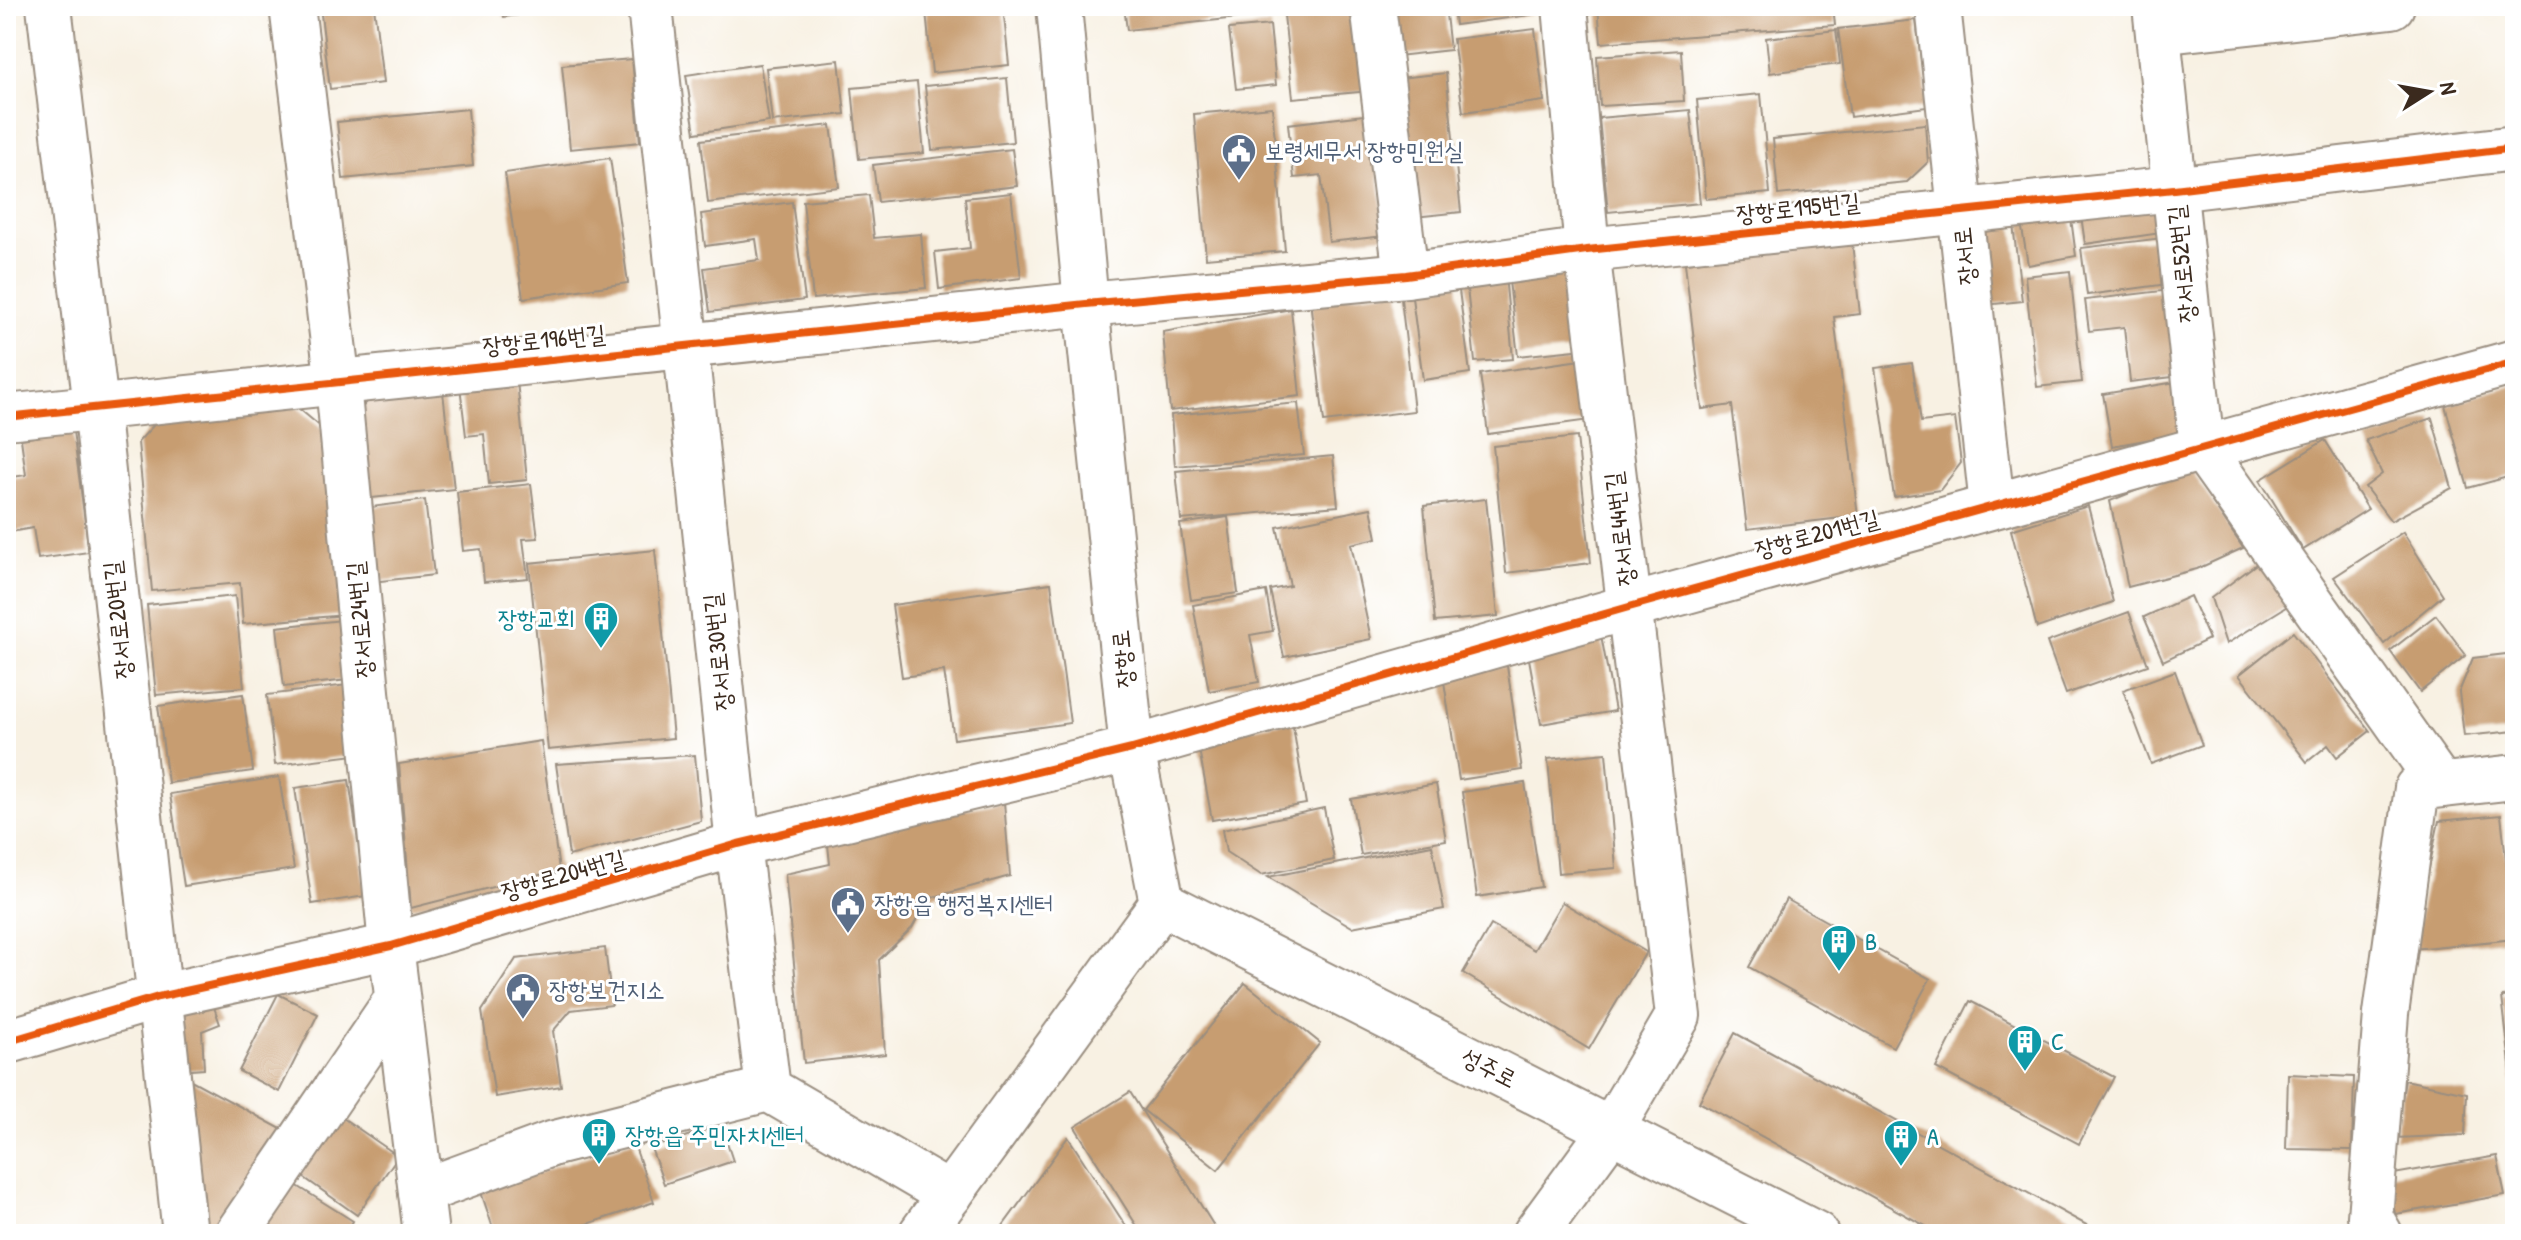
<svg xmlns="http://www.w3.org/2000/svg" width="2521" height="1240" viewBox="0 0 2521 1240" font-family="'Patrick Hand','Poor Story',sans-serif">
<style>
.building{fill:#c79d71}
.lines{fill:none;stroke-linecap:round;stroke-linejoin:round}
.minor-casing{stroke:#9a8e80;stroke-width:48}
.minor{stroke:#fff;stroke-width:44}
.cycleway-casing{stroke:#fff;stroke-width:13}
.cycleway{stroke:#e8590c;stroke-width:8}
.labels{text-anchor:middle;stroke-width:6;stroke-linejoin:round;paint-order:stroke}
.service-label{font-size:24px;fill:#4e5e75;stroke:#fff;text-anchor:start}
.street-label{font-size:24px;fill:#3b2a1e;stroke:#fff}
.culture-label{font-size:24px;fill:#0d838f;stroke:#fff;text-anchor:start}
</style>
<rect width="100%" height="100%" fill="#fff"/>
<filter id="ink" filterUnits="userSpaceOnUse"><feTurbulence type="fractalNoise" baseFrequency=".0125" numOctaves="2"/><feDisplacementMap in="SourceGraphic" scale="16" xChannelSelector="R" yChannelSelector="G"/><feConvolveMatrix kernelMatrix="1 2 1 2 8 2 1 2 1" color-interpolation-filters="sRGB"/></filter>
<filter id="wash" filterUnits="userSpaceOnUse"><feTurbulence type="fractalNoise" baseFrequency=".006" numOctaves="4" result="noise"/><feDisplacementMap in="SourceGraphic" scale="32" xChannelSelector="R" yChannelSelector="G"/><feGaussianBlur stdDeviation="1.8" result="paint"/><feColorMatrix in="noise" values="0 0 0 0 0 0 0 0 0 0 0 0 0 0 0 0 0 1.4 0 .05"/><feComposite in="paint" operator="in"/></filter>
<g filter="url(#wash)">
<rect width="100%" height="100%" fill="#f8f1e3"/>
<g id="blocks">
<g class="building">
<polygon points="320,6 374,6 383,83 330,89"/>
<polygon points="502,6 574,6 574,8 504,17"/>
<polygon points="977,6 1003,6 1009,65 932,73 926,11"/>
<polygon points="1124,6 1272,6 1273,14 1127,30"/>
<polygon points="1283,6 1361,6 1370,91 1293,98"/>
<polygon points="1382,6 1445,6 1450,50 1388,57"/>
<polygon points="1453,6 1530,6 1531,15 1455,25"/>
<polygon points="1598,6 1833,6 1835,25 1601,43"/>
<polygon points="1916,20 1927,107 1850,117 1838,29"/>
<polygon points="1270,25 1276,85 1236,89 1229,29"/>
<polygon points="1535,29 1544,101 1463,112 1453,39"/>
<polygon points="1836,30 1840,64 1770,73 1766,38"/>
<polygon points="1681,50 1684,101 1600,106 1597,56"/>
<polygon points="632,59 640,142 570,149 562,65"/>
<polygon points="839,60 845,114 772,122 766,68"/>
<polygon points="760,64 769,122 695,133 686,75"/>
<polygon points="1446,73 1461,212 1405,218 1390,79"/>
<polygon points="1007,78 1013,142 932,150 925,86"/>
<polygon points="917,82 924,153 859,159 852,88"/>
<polygon points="1761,94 1770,193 1706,199 1697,100"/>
<polygon points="1272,107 1285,251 1206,258 1194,114"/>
<polygon points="468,109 473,166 343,179 337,122"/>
<polygon points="1690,110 1700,203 1608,212 1599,118"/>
<polygon points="1372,114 1385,236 1329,242 1321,175 1294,178 1288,124"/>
<polygon points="1925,124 1928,162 1907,182 1778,195 1773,139"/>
<polygon points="831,125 839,187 708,203 701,140"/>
<polygon points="1012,149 1017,186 878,202 873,165"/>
<polygon points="610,158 628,283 523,298 505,173"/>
<polygon points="1011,193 1021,278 939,289 935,252 970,248 965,198"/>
<polygon points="869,195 874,238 921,234 926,288 813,299 803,201"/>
<polygon points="2164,197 2168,232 2085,244 2080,208"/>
<polygon points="792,202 805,300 710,312 704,268 759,260 756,239 705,246 701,214"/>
<polygon points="2070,211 2076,256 2028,265 2020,216"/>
<polygon points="2012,216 2022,301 1985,305 1975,219"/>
<polygon points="2162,238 2168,284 2087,295 2081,248"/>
<polygon points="1852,243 1860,314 1834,317 1858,516 1747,529 1732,405 1702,409 1685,263"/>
<polygon points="1575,266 1585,349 1518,356 1508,273"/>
<polygon points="2070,271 2082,382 2037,387 2025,276"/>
<polygon points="1505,275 1513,359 1475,362 1466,279"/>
<polygon points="1458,283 1470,373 1423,380 1411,290"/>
<polygon points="1400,290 1414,411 1324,422 1310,300"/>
<polygon points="2170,290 2181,376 2130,382 2124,327 2089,331 2085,300"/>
<polygon points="1291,309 1300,396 1170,411 1163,332"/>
<polygon points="1588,359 1597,419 1488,434 1480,374"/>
<polygon points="1912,363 1921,422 1955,418 1961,463 1940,490 1894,497 1875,368"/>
<polygon points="517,381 527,480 489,484 484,434 466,436 460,386"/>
<polygon points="2176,382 2184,433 2112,446 2103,394"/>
<polygon points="442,383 454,489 363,499 354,417 377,390"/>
<polygon points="2515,385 2515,475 2468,488 2445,405"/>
<polygon points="1298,403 1304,455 1175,466 1171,415"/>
<polygon points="297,407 328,433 345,615 243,624 240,583 152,591 138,442 164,414"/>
<polygon points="2432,418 2452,488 2391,521 2365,487 2382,474 2366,440"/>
<polygon points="73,431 89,552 38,559 33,528 10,532 6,478 26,475 21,439"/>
<polygon points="1577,437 1591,563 1506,573 1493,446"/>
<polygon points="2325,440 2368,509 2303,550 2260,480"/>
<polygon points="1333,456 1338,506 1181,520 1176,471"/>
<polygon points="2190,469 2243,548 2197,569 2128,587 2110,501"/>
<polygon points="531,484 538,538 523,539 528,578 484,582 481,549 463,551 457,492"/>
<polygon points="1486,499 1498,616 1435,622 1424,506"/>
<polygon points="425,500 434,575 372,582 363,508"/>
<polygon points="2088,506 2113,602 2037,628 2011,530"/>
<polygon points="1371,508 1377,538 1351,544 1371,639 1284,657 1270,590 1290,586 1277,527"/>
<polygon points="1228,517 1238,593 1191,600 1180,524"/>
<polygon points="2403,532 2443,595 2384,644 2334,577"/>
<polygon points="655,550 673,738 548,750 529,563"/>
<polygon points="2259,562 2289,605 2226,644 2211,598"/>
<polygon points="1051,583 1070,723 954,739 944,671 902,677 892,605"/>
<polygon points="1266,591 1273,631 1250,635 1259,682 1209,691 1193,605"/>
<polygon points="235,596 244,687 156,695 147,605"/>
<polygon points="2190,596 2209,639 2163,661 2144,617"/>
<polygon points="2129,612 2148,665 2066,694 2047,642"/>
<polygon points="2436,615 2466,655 2420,692 2390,651"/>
<polygon points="342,620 348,680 284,687 277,627"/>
<polygon points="2293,632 2370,731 2337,757 2328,745 2307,762 2239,675"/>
<polygon points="1601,635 1615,711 1541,724 1527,648"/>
<polygon points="2515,653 2515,731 2464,736 2459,692 2473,658"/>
<polygon points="1507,666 1522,770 1459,780 1443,675"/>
<polygon points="2175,671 2202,745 2151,764 2123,690"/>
<polygon points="347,685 355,755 275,765 267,695"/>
<polygon points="243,694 253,771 168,783 158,706"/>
<polygon points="1292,721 1306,804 1212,820 1197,738"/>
<polygon points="541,741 559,870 411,908 399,764"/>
<polygon points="1606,753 1616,868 1558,873 1548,759"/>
<polygon points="695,755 701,821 569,856 556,764"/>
<polygon points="279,777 294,869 184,886 170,794"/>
<polygon points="349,780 366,896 312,904 295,788"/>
<polygon points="1525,783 1541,887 1477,897 1462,792"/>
<polygon points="1436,784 1446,840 1361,855 1351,799"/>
<polygon points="1004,802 1010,876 923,900 922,910 912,928 879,960 885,1054 804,1063 785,874 830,864 827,835"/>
<polygon points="1324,808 1334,860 1261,875 1226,852 1222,830"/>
<polygon points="2501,815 2515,939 2412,949 2439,821"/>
<polygon points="1432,845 1444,909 1352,927 1268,877"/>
<polygon points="1786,899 1930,979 1893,1047 1749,967"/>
<polygon points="1562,902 1646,952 1589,1049 1463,973 1491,925 1534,950"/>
<polygon points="605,948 612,1005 571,1010 553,1031 561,1086 495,1097 482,1011 516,959"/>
<polygon points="1245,983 1320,1043 1218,1170 1143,1110"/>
<polygon points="278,994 318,1014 279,1092 239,1071"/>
<polygon points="210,996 220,1024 202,1031 204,1069 177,1071 172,1010"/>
<polygon points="2515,996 2515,1089 2513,1089 2502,997"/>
<polygon points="1970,1001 2114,1077 2079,1144 1936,1068"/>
<polygon points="1735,1033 2103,1234 1940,1234 1699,1102"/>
<polygon points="180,1074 283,1130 227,1234 203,1234"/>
<polygon points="2288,1074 2354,1077 2352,1150 2286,1149"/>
<polygon points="2405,1080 2467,1093 2465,1135 2395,1138"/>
<polygon points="1130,1092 1219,1234 1142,1234 1075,1127"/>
<polygon points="340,1116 398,1156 357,1215 299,1174"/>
<polygon points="721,1125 733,1161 664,1184 651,1148"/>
<polygon points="1068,1137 1131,1234 997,1234"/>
<polygon points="633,1141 654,1202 557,1234 495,1234 481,1192"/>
<polygon points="2497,1156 2505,1195 2395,1214 2388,1175"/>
<polygon points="291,1182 353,1221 346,1234 269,1234 262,1229"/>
</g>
</g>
</g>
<g filter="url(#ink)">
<use href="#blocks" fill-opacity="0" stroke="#9a8e80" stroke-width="2"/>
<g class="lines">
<defs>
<g id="minor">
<polyline points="49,6 96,407 185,1234"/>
<polyline points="292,6 338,384 391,946 426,1234"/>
<polyline points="650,6 738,844 768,1089 950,1195"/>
<polyline points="1373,6 1406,275"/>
<polyline points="1938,6 1992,506"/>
<polyline points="2155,6 2202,448 2441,785"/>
<polyline points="2158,32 2392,6"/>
<polyline points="6,417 1086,304 1406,275 1587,250 2174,189 2515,148"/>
<polyline points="1162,903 1816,1234"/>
<polyline points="6,1042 158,997 391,946 738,844 1132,749 1629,607 2515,362"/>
<polyline points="421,1192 551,1144 768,1089"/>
<polyline points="237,1234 397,999"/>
<polyline points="921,1234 1162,903 1132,749 1086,304 1059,6"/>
<polyline points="1535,1234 1611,1130 1678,1016 1587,250 1565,6"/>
<polyline points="2380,1234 2370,1217 2386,1014 2417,788 2515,777"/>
</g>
</defs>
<use href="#minor" class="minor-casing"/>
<use href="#minor" class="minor"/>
<defs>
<g id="cycleway">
<polyline points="6,417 1086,304 1406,275 1587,250 2174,189 2515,148"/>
<polyline points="6,1042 158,997 391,946 738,844 1132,749 1629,607 2515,362"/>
</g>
</defs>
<use href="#cycleway" class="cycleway-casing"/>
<use href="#cycleway" class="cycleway"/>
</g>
</g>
<defs>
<symbol id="civic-pin" viewBox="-11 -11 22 30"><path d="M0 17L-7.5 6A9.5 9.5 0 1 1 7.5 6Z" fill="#5c6f8a" stroke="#fff"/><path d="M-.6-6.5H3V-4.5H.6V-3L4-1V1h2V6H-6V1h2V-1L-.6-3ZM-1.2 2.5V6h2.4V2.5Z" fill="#fff"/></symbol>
<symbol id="building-pin" viewBox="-11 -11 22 30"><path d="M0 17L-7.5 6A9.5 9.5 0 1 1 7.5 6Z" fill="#0f9aa8" stroke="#fff"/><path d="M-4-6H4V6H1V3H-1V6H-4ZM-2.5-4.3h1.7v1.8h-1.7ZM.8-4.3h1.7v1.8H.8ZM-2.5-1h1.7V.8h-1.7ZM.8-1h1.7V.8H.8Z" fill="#fff"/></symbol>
</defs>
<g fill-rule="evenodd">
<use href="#civic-pin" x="1219" y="131" width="40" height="54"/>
<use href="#building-pin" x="581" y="599" width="40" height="54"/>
<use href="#civic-pin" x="828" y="884" width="40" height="54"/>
<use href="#building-pin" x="1819" y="922" width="40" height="54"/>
<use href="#civic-pin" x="503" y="970" width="40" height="54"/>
<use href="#building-pin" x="2005" y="1022" width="40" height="54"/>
<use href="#building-pin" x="579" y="1115" width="40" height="54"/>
<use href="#building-pin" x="1881" y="1117" width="40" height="54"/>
</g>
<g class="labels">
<g class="service-label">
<text x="1265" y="159">보령세무서 장항민원실</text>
<text x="874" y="912">장항읍 행정복지센터</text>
<text x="549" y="998">장항보건지소</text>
</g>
<g class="street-label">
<text transform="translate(1798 208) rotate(-6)" y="8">장항로195번길</text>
<text transform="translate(1965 256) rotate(-96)" y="8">장서로</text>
<text transform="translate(2182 264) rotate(-96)" y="8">장서로52번길</text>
<text transform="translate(544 340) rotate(-6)" y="8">장항로196번길</text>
<text transform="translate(1620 529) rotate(-97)" y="8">장서로44번길</text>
<text transform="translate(1817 534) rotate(-15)" y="8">장항로201번길</text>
<text transform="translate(118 620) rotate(-96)" y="8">장서로20번길</text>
<text transform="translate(360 620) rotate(-95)" y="8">장서로24번길</text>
<text transform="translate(718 652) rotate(-96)" y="8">장서로30번길</text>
<text transform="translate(1123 659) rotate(-96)" y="8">장항로</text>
<text transform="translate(563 875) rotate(-16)" y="8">장항로204번길</text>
<text transform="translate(1489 1068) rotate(27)" y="8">성주로</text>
</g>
<g class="culture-label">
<text x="575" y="627" text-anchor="end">장항교회</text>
<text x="1865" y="950">B</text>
<text x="2051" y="1050">C</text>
<text x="625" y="1143">장항읍 주민자치센터</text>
<text x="1927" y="1145">A</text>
</g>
</g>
<rect width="2521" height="1240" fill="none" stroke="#fff" stroke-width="32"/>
<g transform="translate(2429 92) rotate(79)" stroke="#ffffff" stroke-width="6" paint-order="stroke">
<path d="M0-6L14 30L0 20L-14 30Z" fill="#3b2a1e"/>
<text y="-12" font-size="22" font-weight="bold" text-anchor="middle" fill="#3b2a1e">N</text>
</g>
</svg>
